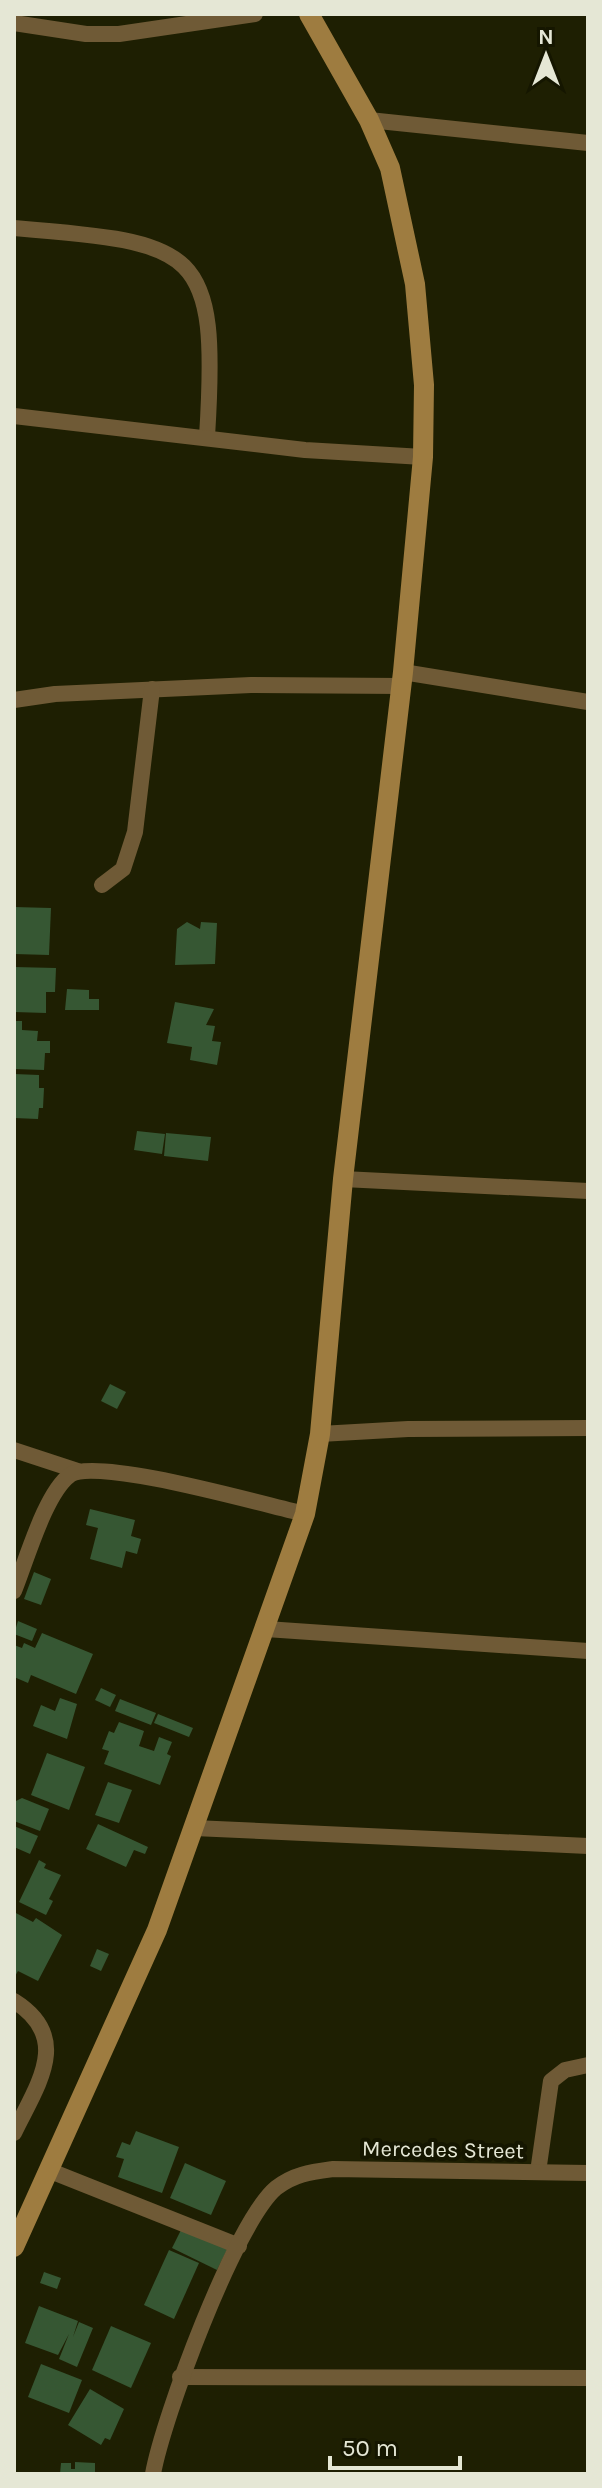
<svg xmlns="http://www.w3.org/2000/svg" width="602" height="2488" viewBox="0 0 602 2488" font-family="Karla,sans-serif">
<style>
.building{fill:#365733}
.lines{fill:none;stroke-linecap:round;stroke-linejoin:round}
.street{stroke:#6f5a36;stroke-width:16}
.secondary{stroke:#9e7c40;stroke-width:20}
.labels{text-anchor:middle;stroke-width:8;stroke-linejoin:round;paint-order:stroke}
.street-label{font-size:22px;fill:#e5e7d5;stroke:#151600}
</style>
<rect width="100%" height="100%" fill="#1e1f02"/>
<g class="building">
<polygon points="14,907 51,908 49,955 14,954"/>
<polygon points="187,922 200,929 201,922 217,923 215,964 175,965 177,929"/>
<polygon points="14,967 56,968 55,992 46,992 46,1013 14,1012"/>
<polygon points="67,989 89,990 89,999 99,999 99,1010 65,1010"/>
<polygon points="175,1002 214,1009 206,1025 215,1026 212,1041 221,1042 217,1065 190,1060 192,1047 167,1043"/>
<polygon points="14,1021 22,1021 22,1030 38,1031 37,1041 50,1041 50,1053 45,1053 44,1070 14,1069"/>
<polygon points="14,1074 39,1075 39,1088 44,1088 43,1108 39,1108 38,1119 14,1118"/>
<polygon points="137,1131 165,1134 162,1154 134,1150"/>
<polygon points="166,1133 211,1137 208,1161 164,1156"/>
<polygon points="110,1384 126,1392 117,1409 101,1401"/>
<polygon points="90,1509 135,1520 131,1536 141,1539 137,1554 126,1551 122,1568 90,1559 98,1528 86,1525"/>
<polygon points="34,1572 51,1579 41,1605 24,1599"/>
<polygon points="18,1621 37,1629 32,1641 14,1634"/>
<polygon points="42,1633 93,1654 76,1694 31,1675 28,1683 14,1677 14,1645 22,1648 24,1643 35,1648"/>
<polygon points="101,1688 116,1695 110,1707 95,1700"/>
<polygon points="60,1698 77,1704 67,1739 33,1726 41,1705 55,1711"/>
<polygon points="120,1699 156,1713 151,1725 115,1711"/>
<polygon points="158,1714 193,1728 189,1737 154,1723"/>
<polygon points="119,1722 144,1731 139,1746 154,1751 159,1737 172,1742 167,1754 171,1756 160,1785 104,1764 109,1751 102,1749 109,1731 114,1733"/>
<polygon points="47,1753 85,1767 69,1810 31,1795"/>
<polygon points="108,1782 132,1790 119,1823 95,1815"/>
<polygon points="22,1798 49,1809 40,1831 14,1821 14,1802"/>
<polygon points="98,1824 148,1847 145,1854 134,1850 126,1867 86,1849"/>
<polygon points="14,1826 38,1836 30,1854 14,1847"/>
<polygon points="39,1860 46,1864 44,1868 61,1875 49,1899 53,1901 46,1915 19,1902"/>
<polygon points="14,1912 33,1922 36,1918 62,1935 38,1981 18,1971 14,1978"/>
<polygon points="97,1949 109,1954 101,1971 90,1966"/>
<polygon points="136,2131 179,2147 162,2193 118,2177 124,2159 116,2157 122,2142 130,2145"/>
<polygon points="185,2163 226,2181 211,2215 170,2198"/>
<polygon points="183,2226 228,2248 217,2270 172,2248"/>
<polygon points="169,2250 199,2263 174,2319 144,2305"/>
<polygon points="44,2272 61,2278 57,2289 40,2283"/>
<polygon points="39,2306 78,2321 73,2337 79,2322 93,2328 77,2367 59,2359 69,2334 58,2355 25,2343"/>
<polygon points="111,2326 151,2343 131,2388 92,2370"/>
<polygon points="41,2364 82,2380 69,2413 28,2397"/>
<polygon points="90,2389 124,2409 110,2440 105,2438 101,2445 68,2425"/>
<polygon points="75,2462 95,2463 95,2474 60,2474 61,2463 71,2463 71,2469 75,2469"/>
</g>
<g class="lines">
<g class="street">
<polyline points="14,23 86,34 119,34 255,14"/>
<polyline points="369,120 588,143"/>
<path d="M14 228C198 243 219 246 207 437"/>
<polyline points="14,416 305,450 423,457"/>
<polyline points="403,672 588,702"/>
<polyline points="14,700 55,694 251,685 402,686"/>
<polyline points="102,885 123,869 135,832 152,689"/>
<polyline points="343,1179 588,1191"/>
<polyline points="320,1434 408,1429 588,1428"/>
<polyline points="14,1450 78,1471"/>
<path d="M14 1591C26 1562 45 1493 70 1475 95 1456 268 1506 305 1514"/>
<polyline points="266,1629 588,1651"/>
<polyline points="194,1828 588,1846"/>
<path d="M14 2001C73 2038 37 2085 14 2133"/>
<polyline points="48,2170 239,2246"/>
<polyline points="538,2172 551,2081 565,2070 588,2065"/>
<polyline points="180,2377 588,2378"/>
<path d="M153 2474C163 2418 235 2223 276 2188 294 2174 311 2172 333 2169L588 2173"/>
</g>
<polyline class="secondary" points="14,2247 157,1930 305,1514 320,1434 343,1179 403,672 423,457 424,385 415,284 390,168 369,120 309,14"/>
</g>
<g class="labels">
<g class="street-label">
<text transform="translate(443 2149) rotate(1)" y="8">Mercedes Street</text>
</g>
</g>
<rect width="602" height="2488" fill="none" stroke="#e5e7d5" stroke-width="32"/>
<g transform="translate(546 56)" stroke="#151600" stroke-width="6" paint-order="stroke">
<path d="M0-6L14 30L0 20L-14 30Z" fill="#e5e7d5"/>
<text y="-12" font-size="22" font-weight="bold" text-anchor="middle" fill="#e5e7d5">N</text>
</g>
<path d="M330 2456v12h130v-12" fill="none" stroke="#e5e7d5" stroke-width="4"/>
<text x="342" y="2456" font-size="24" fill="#e5e7d5" stroke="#151600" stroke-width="6" paint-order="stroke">50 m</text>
</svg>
